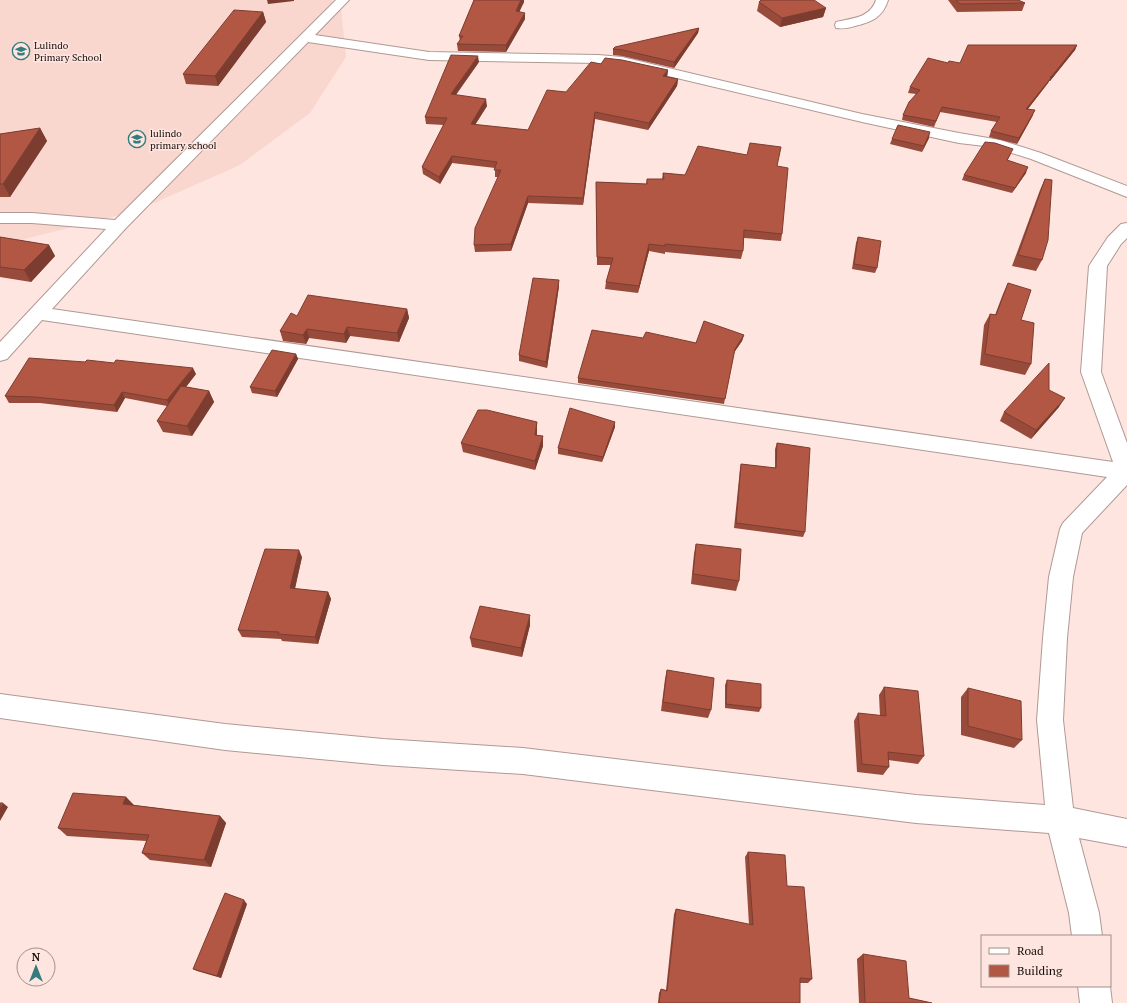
<svg xmlns="http://www.w3.org/2000/svg" width="1127" height="1003" viewBox="0 0 1127 1003" font-family="'PT Serif',serif">
<style>
.built{fill:#f9d7cf}
.lines{fill:none;stroke-linecap:round;stroke-linejoin:round}
.street-casing{stroke:#b09994;stroke-width:2}
.street{fill:#fff;fill-rule:evenodd}
.wall{fill:#984b3a}
.shaded-wall{fill:#7c3d30}
.building{fill:#b15744;stroke:#7c3d30}
.labels{text-anchor:middle;stroke-width:3;stroke-linejoin:round;paint-order:stroke}
.far-poi-label{font-size:10px;fill:#150d0b;stroke:#fee5df;text-anchor:start}
</style>
<rect width="100%" height="100%" fill="#fee5df"/>
<polygon class="built" points="0,0 332,0 341,9 346,57 310,113 240,165 136,211 9,243 0,244"/>
<g class="lines">
<defs>
<g id="street">
<polygon points="336,0 349,0 315,35 429,52 598,55 622,57 862,114 959,133 1000,140 1041,153 1127,186 1127,197 1031,159 993,147 959,143 862,122 622,65 598,63 429,60 308,42 125,229 52,309 1113,462 1081,372 1089,266 1108,237 1121,224 1127,223 1127,238 1121,244 1107,266 1101,372 1127,443 1127,485 1082,533 1073,577 1067,638 1063,720 1073,808 1127,819 1127,847 1079,838 1099,913 1102,936 1072,936 1069,913 1049,833 916,823 523,774 383,765 225,750 0,718 0,694 225,724 383,739 523,748 916,795 1045,805 1037,720 1043,638 1049,577 1060,529 1063,523 1107,477 42,320 7,359 0,361 0,342 106,229 32,223 0,223 0,213 32,213 115,220"/>
<path d="M876 0H888C883 17 872 22 855 26 849 28 843 29 836 28L835 25 836 22C853 18 870 18 876 0Z"/>
<polygon points="1078,986 1110,986 1112,1003 1080,1003"/>
</g>
</defs>
<use href="#street" class="street-casing"/>
<use href="#street" class="street"/>
</g>
<g class="wall">
<polygon points="474,0 524,0 524,2 519,11 525,19 506,52 458,51 457,44 460,41 459,36"/>
<polygon points="948,0 1018,0 1025,3 1022,11 957,12"/>
<polygon points="759,2 826,8 823,17 780,27 757,11"/>
<polygon points="263,12 266,22 218,86 186,84 183,74"/>
<polygon points="699,28 698,33 674,68 622,56 613,55 613,49"/>
<polygon points="1077,45 1075,50 1050,81 1049,81 1048,83 1028,109 1033,115 1017,144 989,137 991,131 997,122 940,112 934,127 902,120 903,115 916,94 908,93 910,87 948,63 960,63"/>
<polygon points="479,62 456,95 487,106 475,125 528,130 566,92 601,64 668,70 667,77 678,79 677,86 648,130 595,119 583,205 528,203 511,251 475,252 474,245 498,177 495,177 495,168 452,163 440,184 423,174 422,167 444,125 426,124 425,117"/>
<polygon points="40,128 47,141 10,197 0,197 0,134"/>
<polygon points="929,138 922,152 890,144 892,139"/>
<polygon points="1011,154 1007,161 1026,173 1012,193 962,180 964,175"/>
<polygon points="777,166 782,234 781,241 744,238 743,251 741,259 665,252 665,254 649,251 638,293 605,289 606,282 611,265 597,265 596,182 646,184 647,179 662,179 663,173 685,175"/>
<polygon points="1045,179 1042,260 1036,271 1012,266 1040,190"/>
<polygon points="0,237 49,245 55,256 31,282 0,277"/>
<polygon points="858,237 877,268 875,273 852,269 856,243"/>
<polygon points="1008,283 1021,320 1031,364 1025,375 980,365 984,325 990,314 995,315 1003,294"/>
<polygon points="559,286 547,368 519,361 519,355"/>
<polygon points="407,309 409,318 399,342 350,336 346,343 309,338 306,344 283,341 280,331 297,316"/>
<polygon points="744,335 742,341 733,354 724,404 578,383 578,378 643,338 696,343"/>
<polygon points="296,354 298,359 277,397 252,393 250,387"/>
<polygon points="196,374 186,387 209,391 214,402 192,436 163,432 157,421 167,406 125,398 117,412 40,403 9,403 5,396"/>
<polygon points="1049,390 1059,407 1031,439 1000,421 1004,412"/>
<polygon points="537,422 537,435 543,446 535,470 463,452 461,443"/>
<polygon points="615,427 602,462 558,454 558,448"/>
<polygon points="777,443 805,532 803,537 734,528 740,469 741,464 775,468 775,449"/>
<polygon points="696,544 739,581 736,591 691,584 694,554"/>
<polygon points="302,557 295,589 328,592 331,599 318,644 282,641 281,639 242,637 238,630"/>
<polygon points="530,625 522,657 472,647 470,638"/>
<polygon points="667,670 711,710 708,718 661,711 665,679"/>
<polygon points="727,680 761,708 759,712 725,708 725,685"/>
<polygon points="884,687 924,756 918,764 888,760 889,767 883,775 857,772 854,721 858,713 880,716 879,695"/>
<polygon points="968,688 1022,740 1014,748 961,735 961,697"/>
<polygon points="126,797 133,805 220,816 226,823 211,867 150,860 142,853 146,841 67,836 58,828"/>
<polygon points="748,852 787,886 812,979 808,983 800,983 800,1003 658,1003 659,993 661,989 666,990 674,914 676,909 749,925 745,857"/>
<polygon points="247,904 221,978 197,971 193,969"/>
<polygon points="863,954 909,998 932,1003 859,1003 857,959"/>
</g>
<g class="shaded-wall">
<polygon points="267,0 294,0 294,1 268,4"/>
<polygon points="521,0 524,0 524,2 517,17 516,11"/>
<polygon points="826,8 823,17 780,27 782,18"/>
<polygon points="263,12 266,22 218,86 215,76"/>
<polygon points="525,13 525,19 506,52 506,45"/>
<polygon points="699,28 698,33 674,68 674,62"/>
<polygon points="1077,45 1075,50 1050,81 1049,81 1048,83 1023,115 1026,109 1050,77"/>
<polygon points="478,56 479,62 451,101 451,94"/>
<polygon points="668,70 667,77 663,76"/>
<polygon points="678,79 677,86 648,130 649,123"/>
<polygon points="486,99 487,106 471,131 471,124"/>
<polygon points="1035,110 1033,115 1017,144 1019,138"/>
<polygon points="595,112 595,119 583,205 583,198"/>
<polygon points="40,128 47,141 10,197 3,184"/>
<polygon points="930,132 929,138 922,152 924,146"/>
<polygon points="452,156 452,163 440,184 439,177"/>
<polygon points="1028,167 1026,173 1012,193 1015,188"/>
<polygon points="528,196 528,203 511,251 511,244"/>
<polygon points="649,244 649,251 638,293 639,286"/>
<polygon points="49,245 55,256 31,282 24,270"/>
<polygon points="559,280 559,286 547,368 546,362"/>
<polygon points="407,309 409,318 399,342 397,333"/>
<polygon points="347,327 350,336 346,343 344,334"/>
<polygon points="307,329 309,338 306,344 303,335"/>
<polygon points="744,335 742,341 733,354 735,349"/>
<polygon points="296,354 298,359 277,397 275,391"/>
<polygon points="193,368 196,374 170,407 167,400"/>
<polygon points="209,391 214,402 192,436 187,426"/>
<polygon points="122,392 125,398 117,412 114,405"/>
<polygon points="1065,398 1059,407 1031,439 1036,430"/>
<polygon points="537,422 537,431 535,444 535,435"/>
<polygon points="615,422 615,427 602,462 603,457"/>
<polygon points="543,436 543,446 535,470 535,461"/>
<polygon points="299,550 302,557 293,596 290,588"/>
<polygon points="328,592 331,599 318,644 315,637"/>
<polygon points="530,615 530,625 522,657 521,648"/>
<polygon points="126,797 134,805 131,811 123,804"/>
<polygon points="3,803 8,807 0,821 0,809"/>
<polygon points="220,816 226,823 211,867 204,860"/>
<polygon points="244,900 247,904 221,978 217,976"/>
</g>
<g class="building">
<polygon points="474,0 521,0 516,11 525,13 506,45 457,44 463,36 459,36"/>
<polygon points="761,0 814,0 826,8 782,18 759,2"/>
<polygon points="956,0 1018,0 1025,3 960,4"/>
<polygon points="234,10 263,12 215,76 183,74"/>
<polygon points="699,28 674,62 623,50 613,49 615,47"/>
<polygon points="968,45 1077,45 1052,76 1050,77 1051,78 1026,109 1035,110 1019,138 991,131 1000,117 942,107 936,121 903,115 909,102 920,90 910,87 928,58 948,63 949,61 960,63"/>
<polygon points="451,55 478,56 451,94 486,99 471,124 528,130 547,90 566,92 591,62 601,64 605,58 622,60 668,70 663,76 678,79 649,123 595,112 583,198 528,196 511,244 474,245 475,228 501,170 494,170 497,162 452,156 439,177 422,167 447,118 425,117"/>
<polygon points="898,125 930,132 924,146 892,139"/>
<polygon points="40,128 3,184 0,184 0,134"/>
<polygon points="985,142 995,143 1013,149 1007,160 1028,167 1015,188 964,175"/>
<polygon points="750,143 781,147 777,166 788,168 782,234 744,230 743,251 665,244 665,246 649,244 639,286 606,282 613,258 597,257 596,182 647,184 647,179 664,179 663,173 685,175 698,146 747,155"/>
<polygon points="1045,179 1052,180 1048,240 1042,260 1018,255"/>
<polygon points="0,237 49,245 24,270 0,267"/>
<polygon points="858,237 881,241 877,268 854,264"/>
<polygon points="533,278 559,280 546,362 519,355"/>
<polygon points="1008,283 1031,290 1021,320 1034,323 1031,364 985,354 990,314 996,315"/>
<polygon points="308,295 407,309 397,333 347,327 344,334 307,329 303,335 280,331 291,313 297,316"/>
<polygon points="704,321 744,335 735,349 725,399 578,378 592,330 643,338 646,332 696,343"/>
<polygon points="272,350 296,354 275,391 250,387"/>
<polygon points="29,358 85,362 87,360 114,363 116,360 193,368 167,400 122,392 114,405 35,397 5,396"/>
<polygon points="1049,363 1049,390 1065,398 1036,430 1004,412"/>
<polygon points="181,386 209,391 187,426 157,421"/>
<polygon points="570,408 615,422 603,457 558,448"/>
<polygon points="478,410 487,410 537,422 535,435 543,436 535,461 461,443"/>
<polygon points="777,443 810,448 805,532 736,523 741,464 776,468"/>
<polygon points="696,544 741,549 739,581 693,574"/>
<polygon points="265,549 299,550 290,588 328,592 315,637 278,634 279,632 238,630"/>
<polygon points="480,606 530,615 521,648 470,638"/>
<polygon points="667,670 714,678 711,710 663,702"/>
<polygon points="727,680 761,684 761,708 726,704"/>
<polygon points="884,687 918,691 924,756 888,752 889,767 862,764 858,713 886,716"/>
<polygon points="968,688 1021,701 1022,740 968,726"/>
<polygon points="73,793 126,797 123,804 220,816 204,860 142,853 149,835 58,828"/>
<polygon points="0,803 3,803 0,809"/>
<polygon points="748,852 785,855 787,886 804,887 812,979 800,978 800,1003 659,1003 661,989 667,991 676,909 753,925"/>
<polygon points="225,893 244,900 217,976 193,969"/>
<polygon points="863,954 906,961 909,998 932,1003 865,1003"/>
</g>
<defs>
<symbol id="school-ring" viewBox="-11 -11 22 22"><circle r="9.5" fill="#fee5df" stroke="#337c7d" stroke-width="1.5"/><path d="M0-5L7-2L0 1L-7-2ZM-4 1L0 2.5L4 1V4Q0 6-4 4Z" fill="#337c7d"/></symbol>
</defs>
<g fill-rule="evenodd">
<use href="#school-ring" x="11" y="41" width="20" height="20"/>
<use href="#school-ring" x="127" y="129" width="20" height="20"/>
</g>
<g class="labels">
<g class="far-poi-label">
<text x="34" y="49">Lulindo<tspan x="34" dy="12">Primary School</tspan></text>
<text x="150" y="137">lulindo<tspan x="150" dy="12">primary school</tspan></text>
</g>
</g>
<rect x="981" y="935" width="130" height="52" fill="#fee5df" stroke="#a18f8a"/>
<rect x="989" y="948" width="20" height="6" fill="#ffffff" stroke="#a18f8a"/>
<text x="1017" y="955" font-size="12" fill="#150d0b">Road</text>
<rect x="989" y="965" width="20" height="12" fill="#b15744" stroke="#a18f8a"/>
<text x="1017" y="975" font-size="12" fill="#150d0b">Building</text>
<g transform="translate(36 967)"><circle r="19" fill="#fee5df" stroke="#a18f8a"/>
<path d="M0-3L7 15L0 10L-7 15Z" fill="#337c7d"/>
<text y="-6" font-size="11" font-weight="bold" text-anchor="middle" fill="#150d0b">N</text>
</g>
</svg>
